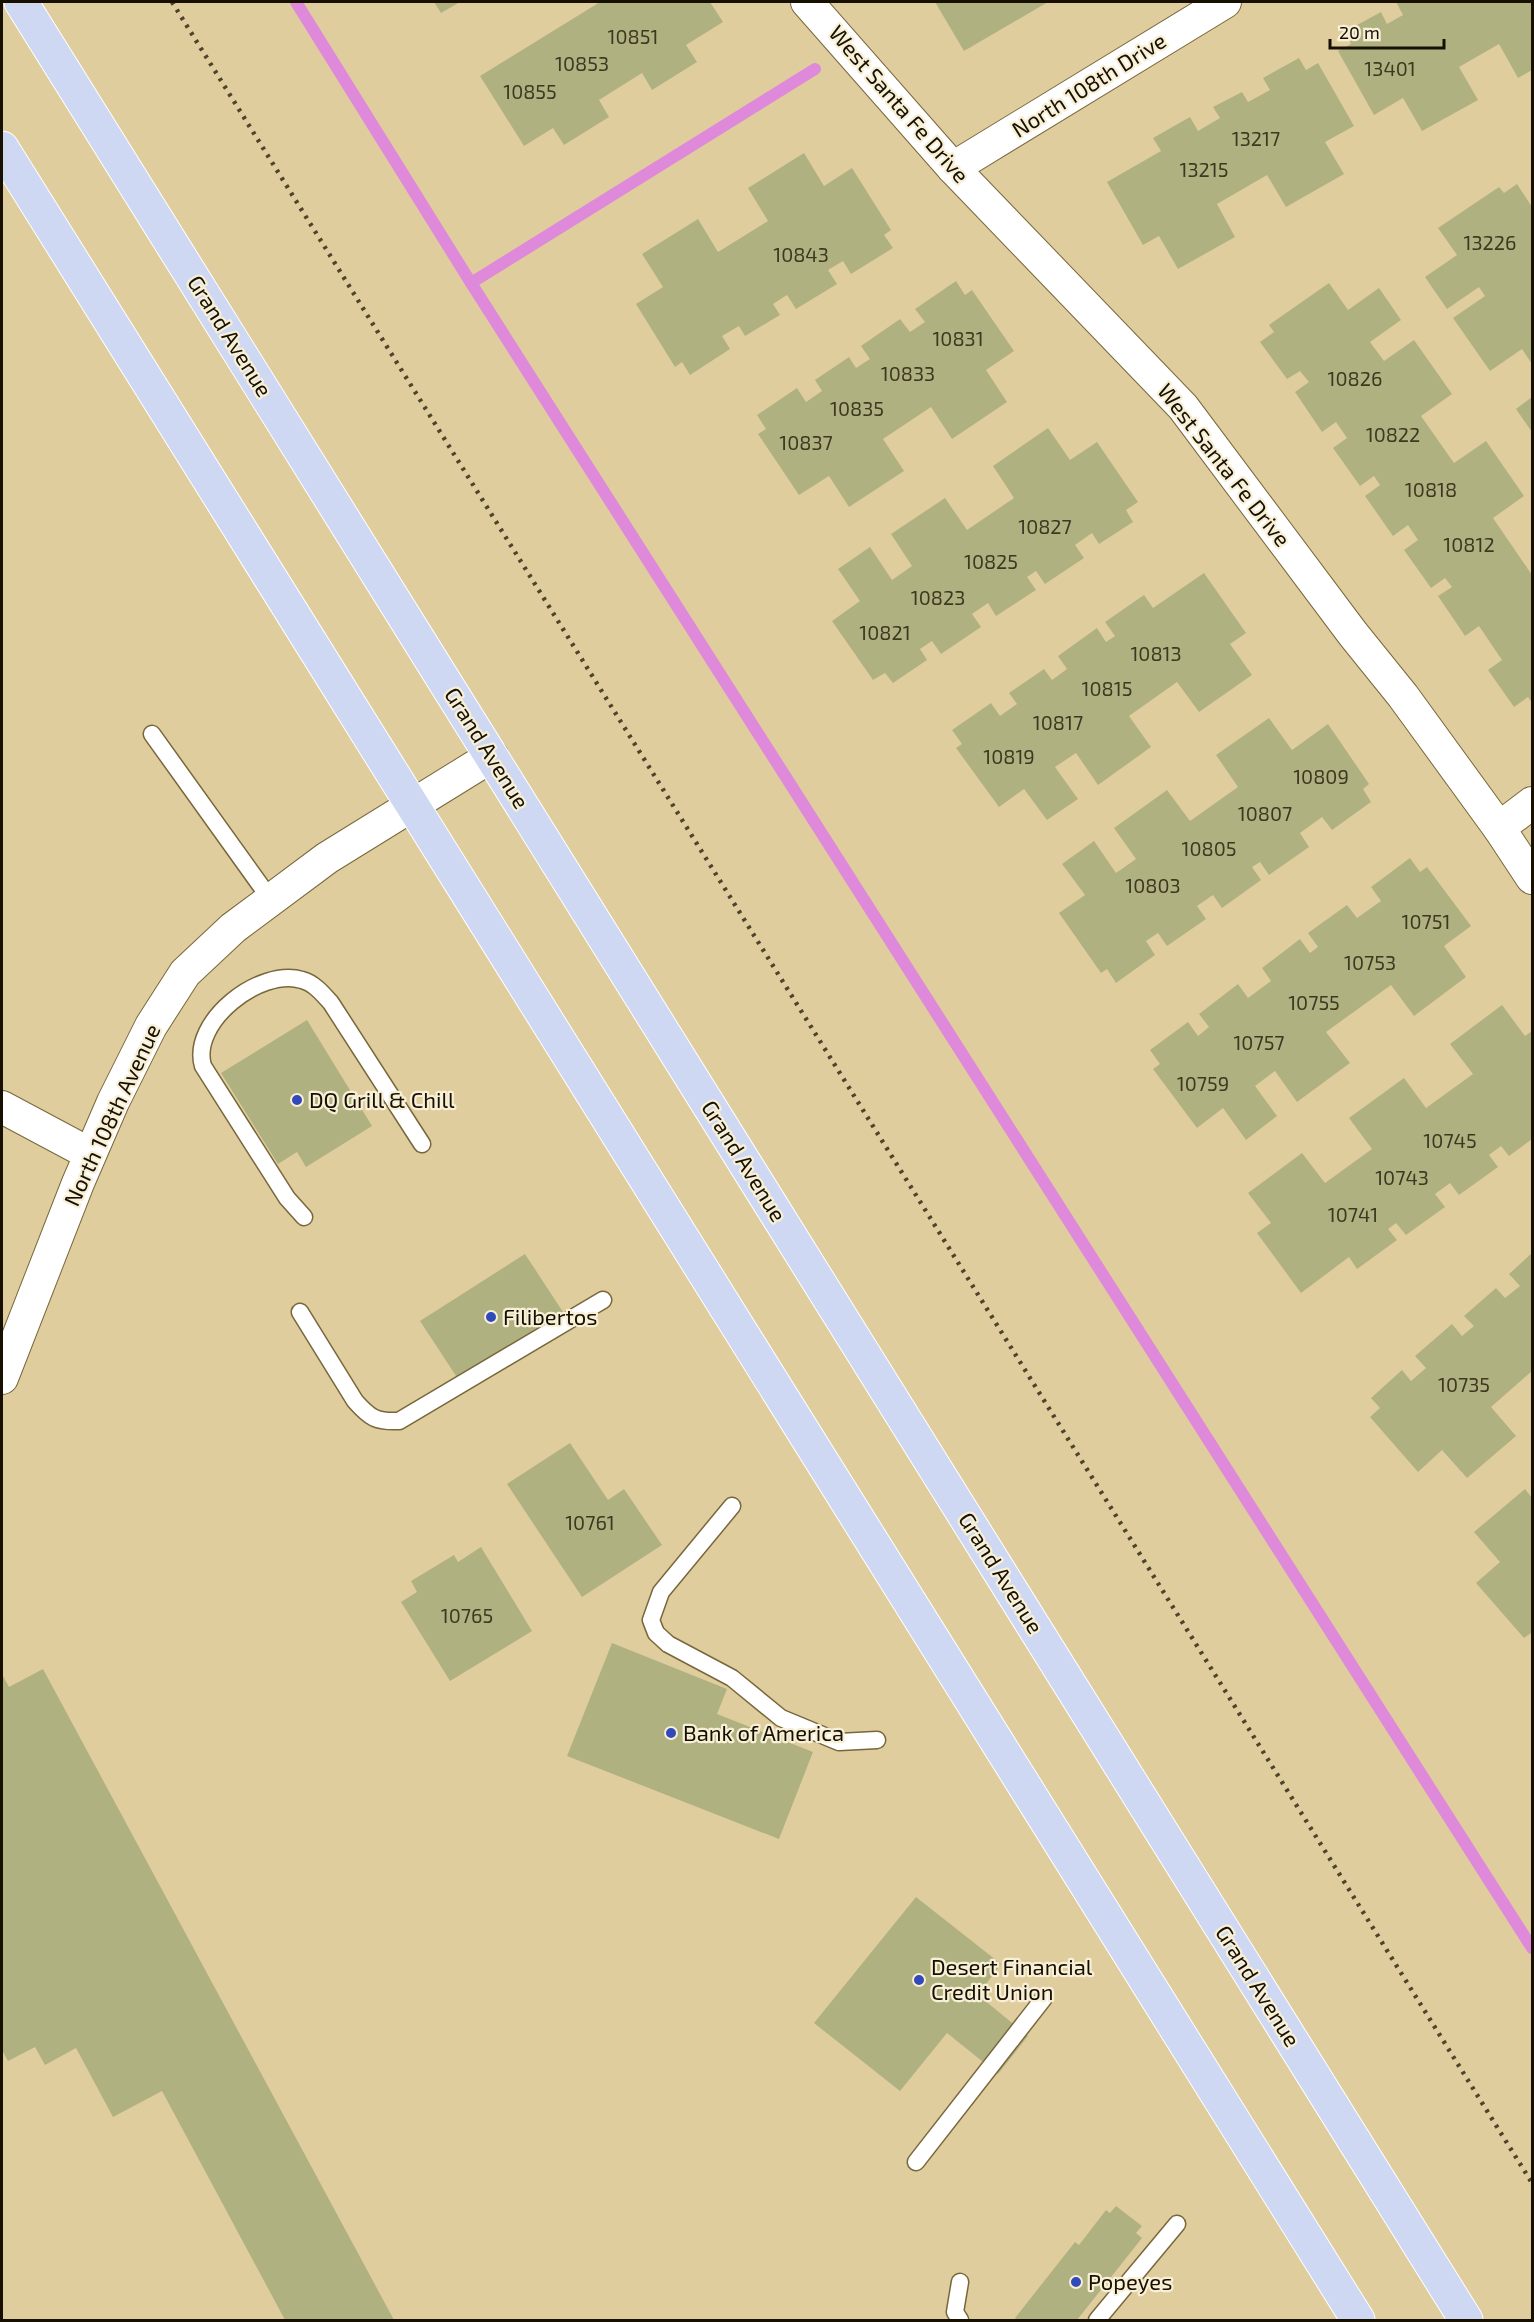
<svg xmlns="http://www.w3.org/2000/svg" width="1534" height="2322" viewBox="0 0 1534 2322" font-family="'Exo 2',sans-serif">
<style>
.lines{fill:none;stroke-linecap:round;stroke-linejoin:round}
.stream{stroke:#df89da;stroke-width:12}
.building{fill:#b0b180}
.service-casing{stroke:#78673b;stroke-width:19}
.minor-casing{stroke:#78673b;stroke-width:34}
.trunk-casing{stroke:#fff;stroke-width:35}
.service{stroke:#fff;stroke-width:16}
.minor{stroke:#fff;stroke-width:32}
.trunk{stroke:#ced8f3;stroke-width:33}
.rail{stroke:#4e442c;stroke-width:4.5;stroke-dasharray:3 6;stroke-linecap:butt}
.poi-dot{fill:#3149ba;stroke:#f8efd7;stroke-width:2}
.labels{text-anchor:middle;stroke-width:4.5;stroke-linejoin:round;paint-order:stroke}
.number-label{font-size:20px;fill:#3d3821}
.street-label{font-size:22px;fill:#171001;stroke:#f8efd7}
.poi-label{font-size:22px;fill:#171001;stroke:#f8efd7;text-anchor:start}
</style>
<rect width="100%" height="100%" fill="#e0cd9e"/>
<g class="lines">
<g class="stream">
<polyline points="296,2 471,283 1532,1948"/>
<polyline points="471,283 815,69"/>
</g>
</g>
<g class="building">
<polygon points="434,2 460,2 441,13"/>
<polygon points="600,2 710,2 723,22 686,45 697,62 652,90 642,73 599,100 609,117 564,145 553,128 524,146 480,76"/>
<polygon points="935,2 1048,2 964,51"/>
<polygon points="1396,2 1532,2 1532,70 1518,78 1499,44 1459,67 1478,100 1422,131 1403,98 1374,115 1338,51 1351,44 1344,32 1381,12 1387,24 1403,15"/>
<polygon points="1299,58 1306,70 1318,63 1354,126 1325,142 1344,174 1286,207 1267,175 1217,204 1235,237 1178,269 1159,236 1143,245 1107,182 1161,151 1153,138 1190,117 1198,131 1220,118 1213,107 1242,92 1248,102 1270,90 1263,78"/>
<polygon points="804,153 824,186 852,168 891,230 884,235 893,248 851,274 843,261 828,270 837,284 796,309 787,295 773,304 780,315 745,336 739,326 722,336 730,349 690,375 682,362 675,367 636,304 663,287 642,254 698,219 718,252 768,221 748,188"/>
<polygon points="1517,184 1532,207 1532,364 1522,349 1490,371 1453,318 1485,296 1479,287 1447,309 1425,277 1457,255 1438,228 1499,187 1504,193"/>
<polygon points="956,281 965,295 972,290 1014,351 986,370 1007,402 952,439 931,407 883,439 904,471 849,507 829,476 799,495 758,434 766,429 757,415 797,388 806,402 822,391 815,380 849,357 856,368 870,359 861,346 900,319 910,332 925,322 915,309"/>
<polygon points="1329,283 1348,310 1379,288 1401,320 1370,342 1384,361 1414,340 1452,394 1421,416 1454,463 1486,441 1524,496 1493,518 1532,575 1532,703 1528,697 1514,707 1488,670 1502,660 1479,626 1465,636 1438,596 1452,587 1445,578 1431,588 1404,550 1418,540 1408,525 1393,536 1365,496 1380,485 1374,476 1360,486 1333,448 1347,438 1336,422 1322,432 1295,392 1309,382 1300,371 1287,379 1260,342 1274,332 1269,325"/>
<polygon points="1532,397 1532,432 1516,409"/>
<polygon points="1048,428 1070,460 1097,442 1138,502 1126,510 1133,522 1099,544 1092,533 1075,545 1084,558 1045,584 1036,571 1027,577 1036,590 996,616 988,603 972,614 981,627 941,654 932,641 920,649 927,660 893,683 885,673 873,680 832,621 860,601 838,569 870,547 892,580 912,566 891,534 945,498 967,530 1014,498 993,466"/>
<polygon points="1204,573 1246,633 1230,644 1252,675 1199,712 1177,682 1129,716 1151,747 1098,785 1076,753 1055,767 1078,799 1047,820 1024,789 999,807 956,748 962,744 952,730 991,703 1000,716 1017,704 1009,693 1044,669 1052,680 1067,669 1058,656 1097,628 1106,642 1115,636 1105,622 1144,595 1153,608"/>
<polygon points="1269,718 1292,750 1328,724 1369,784 1363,789 1371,802 1332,830 1322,817 1300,833 1309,847 1269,875 1260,862 1252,867 1261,880 1222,908 1213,895 1197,906 1206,919 1167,946 1158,933 1146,941 1155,955 1116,983 1107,969 1101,973 1059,913 1085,895 1062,864 1094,841 1116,873 1136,859 1114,828 1167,790 1190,821 1238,787 1216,755"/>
<polygon points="1410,858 1420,872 1427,867 1471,926 1444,946 1466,977 1414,1016 1391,985 1326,1032 1350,1063 1297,1102 1275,1071 1255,1086 1277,1116 1246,1140 1223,1108 1197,1128 1153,1069 1160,1064 1150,1050 1188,1022 1198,1036 1209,1027 1199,1014 1238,984 1248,998 1271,981 1262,968 1300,939 1310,953 1318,947 1308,933 1347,905 1357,918 1381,901 1371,887"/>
<polygon points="1502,1005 1525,1036 1532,1031 1532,1139 1509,1156 1501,1146 1489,1155 1498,1167 1459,1195 1450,1183 1435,1194 1445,1207 1406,1235 1396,1223 1388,1229 1397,1240 1357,1269 1349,1257 1301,1293 1257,1233 1271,1223 1248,1193 1302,1153 1325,1183 1372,1149 1349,1118 1404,1078 1426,1108 1473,1074 1450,1044"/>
<polygon points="307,1020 372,1126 306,1167 297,1152 278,1164 221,1073"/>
<polygon points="1532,1253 1532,1371 1491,1407 1516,1436 1467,1478 1442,1450 1418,1472 1370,1417 1380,1408 1371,1398 1402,1370 1411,1381 1426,1368 1415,1356 1452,1324 1462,1336 1474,1326 1464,1316 1496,1288 1505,1298 1520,1286 1509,1274"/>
<polygon points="525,1254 563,1312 458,1379 420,1321"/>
<polygon points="570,1443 608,1500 624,1489 662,1545 582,1597 507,1484"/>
<polygon points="1525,1489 1532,1498 1532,1635 1531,1633 1524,1638 1476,1583 1500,1562 1474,1532"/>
<polygon points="481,1547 532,1631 450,1681 401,1602 417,1592 411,1581 454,1555 458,1562"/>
<polygon points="612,1643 727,1689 717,1714 813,1752 779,1839 567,1756"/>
<polygon points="43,1669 394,2320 285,2320 162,2091 113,2117 76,2048 45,2065 35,2047 8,2061 2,2050 2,1677 3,1676 9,1687"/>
<polygon points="916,1897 1001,1964 978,1995 1028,2036 998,2074 947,2033 900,2091 814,2023"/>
<polygon points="1116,2206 1142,2226 1136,2233 1142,2238 1077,2320 1017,2320 1015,2318 1075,2242 1079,2245 1106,2210 1110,2213"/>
</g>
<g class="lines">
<defs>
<g id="service">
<polyline points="152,734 271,900"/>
<path d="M304 1217 287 1198 203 1066C190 1022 260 967 302 980 314 983 323 994 331 1003L422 1144"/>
<path d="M300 1312 355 1401C370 1418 376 1422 399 1421L603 1300"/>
<polyline points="732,1506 661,1592 651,1620 656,1633 668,1644 732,1678 781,1718 839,1742 877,1740"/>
<polyline points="916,2162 1044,1998"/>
<polyline points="960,2282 955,2312 960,2320"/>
<polyline points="1097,2320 1177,2224"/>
</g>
<g id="minor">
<polyline points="807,2 953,168 1183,407 1353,634 1403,696 1499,828 1532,878"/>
<polyline points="953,168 1225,2"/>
<polyline points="1499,828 1532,803"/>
<polyline points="2,1107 90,1154"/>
<polyline points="2,1378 78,1183 113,1102 151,1026 185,973 233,928 327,858 492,756"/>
</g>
<g id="trunk">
<polyline points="21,2 1466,2320"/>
<path d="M2 148C452 873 909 1594 1358 2320"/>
</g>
</defs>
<use href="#service" class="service-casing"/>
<use href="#minor" class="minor-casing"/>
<use href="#trunk" class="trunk-casing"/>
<use href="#service" class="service"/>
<use href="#minor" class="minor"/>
<use href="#trunk" class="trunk"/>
<polyline class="rail" points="172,2 1532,2183"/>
</g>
<g class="poi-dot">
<circle cx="297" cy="1100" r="6"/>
<circle cx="491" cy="1317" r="6"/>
<circle cx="671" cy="1733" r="6"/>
<circle cx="919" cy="1980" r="6"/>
<circle cx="1076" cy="2282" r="6"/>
</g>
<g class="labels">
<g class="number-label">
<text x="633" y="44">10851</text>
<text x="582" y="71">10853</text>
<text x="1390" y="76">13401</text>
<text x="530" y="99">10855</text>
<text x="1256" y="146">13217</text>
<text x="1204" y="177">13215</text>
<text x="1490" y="250">13226</text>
<text x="801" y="262">10843</text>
<text x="958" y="346">10831</text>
<text x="908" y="381">10833</text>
<text x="1355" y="386">10826</text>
<text x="857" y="416">10835</text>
<text x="1393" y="442">10822</text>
<text x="806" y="450">10837</text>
<text x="1431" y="497">10818</text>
<text x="1045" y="534">10827</text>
<text x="1469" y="552">10812</text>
<text x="991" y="569">10825</text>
<text x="938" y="605">10823</text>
<text x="885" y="640">10821</text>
<text x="1156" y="661">10813</text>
<text x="1107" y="696">10815</text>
<text x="1058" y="730">10817</text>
<text x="1009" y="764">10819</text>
<text x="1321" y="784">10809</text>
<text x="1265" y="821">10807</text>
<text x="1209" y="856">10805</text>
<text x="1153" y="893">10803</text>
<text x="1426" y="929">10751</text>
<text x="1370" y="970">10753</text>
<text x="1314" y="1010">10755</text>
<text x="1259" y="1050">10757</text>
<text x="1203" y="1091">10759</text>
<text x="1450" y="1148">10745</text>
<text x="1402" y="1185">10743</text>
<text x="1353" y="1222">10741</text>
<text x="1464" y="1392">10735</text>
<text x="590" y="1530">10761</text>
<text x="467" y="1623">10765</text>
</g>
<g class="street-label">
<text transform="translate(1089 85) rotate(-32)" y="8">North 108th Drive</text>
<text transform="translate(899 104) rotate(49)" y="8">West Santa Fe Drive</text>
<text transform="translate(230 336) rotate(58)" y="8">Grand Avenue</text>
<text transform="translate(1224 465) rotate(52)" y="8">West Santa Fe Drive</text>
<text transform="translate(487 748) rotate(58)" y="8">Grand Avenue</text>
<text transform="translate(112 1115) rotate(-65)" y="8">North 108th Avenue</text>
<text transform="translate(744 1161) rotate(58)" y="8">Grand Avenue</text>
<text transform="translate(1001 1573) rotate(58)" y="8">Grand Avenue</text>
<text transform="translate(1258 1986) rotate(58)" y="8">Grand Avenue</text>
</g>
<g class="poi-label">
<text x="309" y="1108">DQ Grill &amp; Chill</text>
<text x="503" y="1325">Filibertos</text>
<text x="683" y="1741">Bank of America</text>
<text x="931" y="1975">Desert Financial<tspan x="931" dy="25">Credit Union</tspan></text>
<text x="1088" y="2290">Popeyes</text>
</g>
</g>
<rect width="1534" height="2322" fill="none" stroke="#171001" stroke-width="6"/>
<path d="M1330 39v9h114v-9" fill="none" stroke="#171001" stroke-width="3"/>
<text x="1339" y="39" font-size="18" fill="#171001" stroke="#f8efd7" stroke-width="4.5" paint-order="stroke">20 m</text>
</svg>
